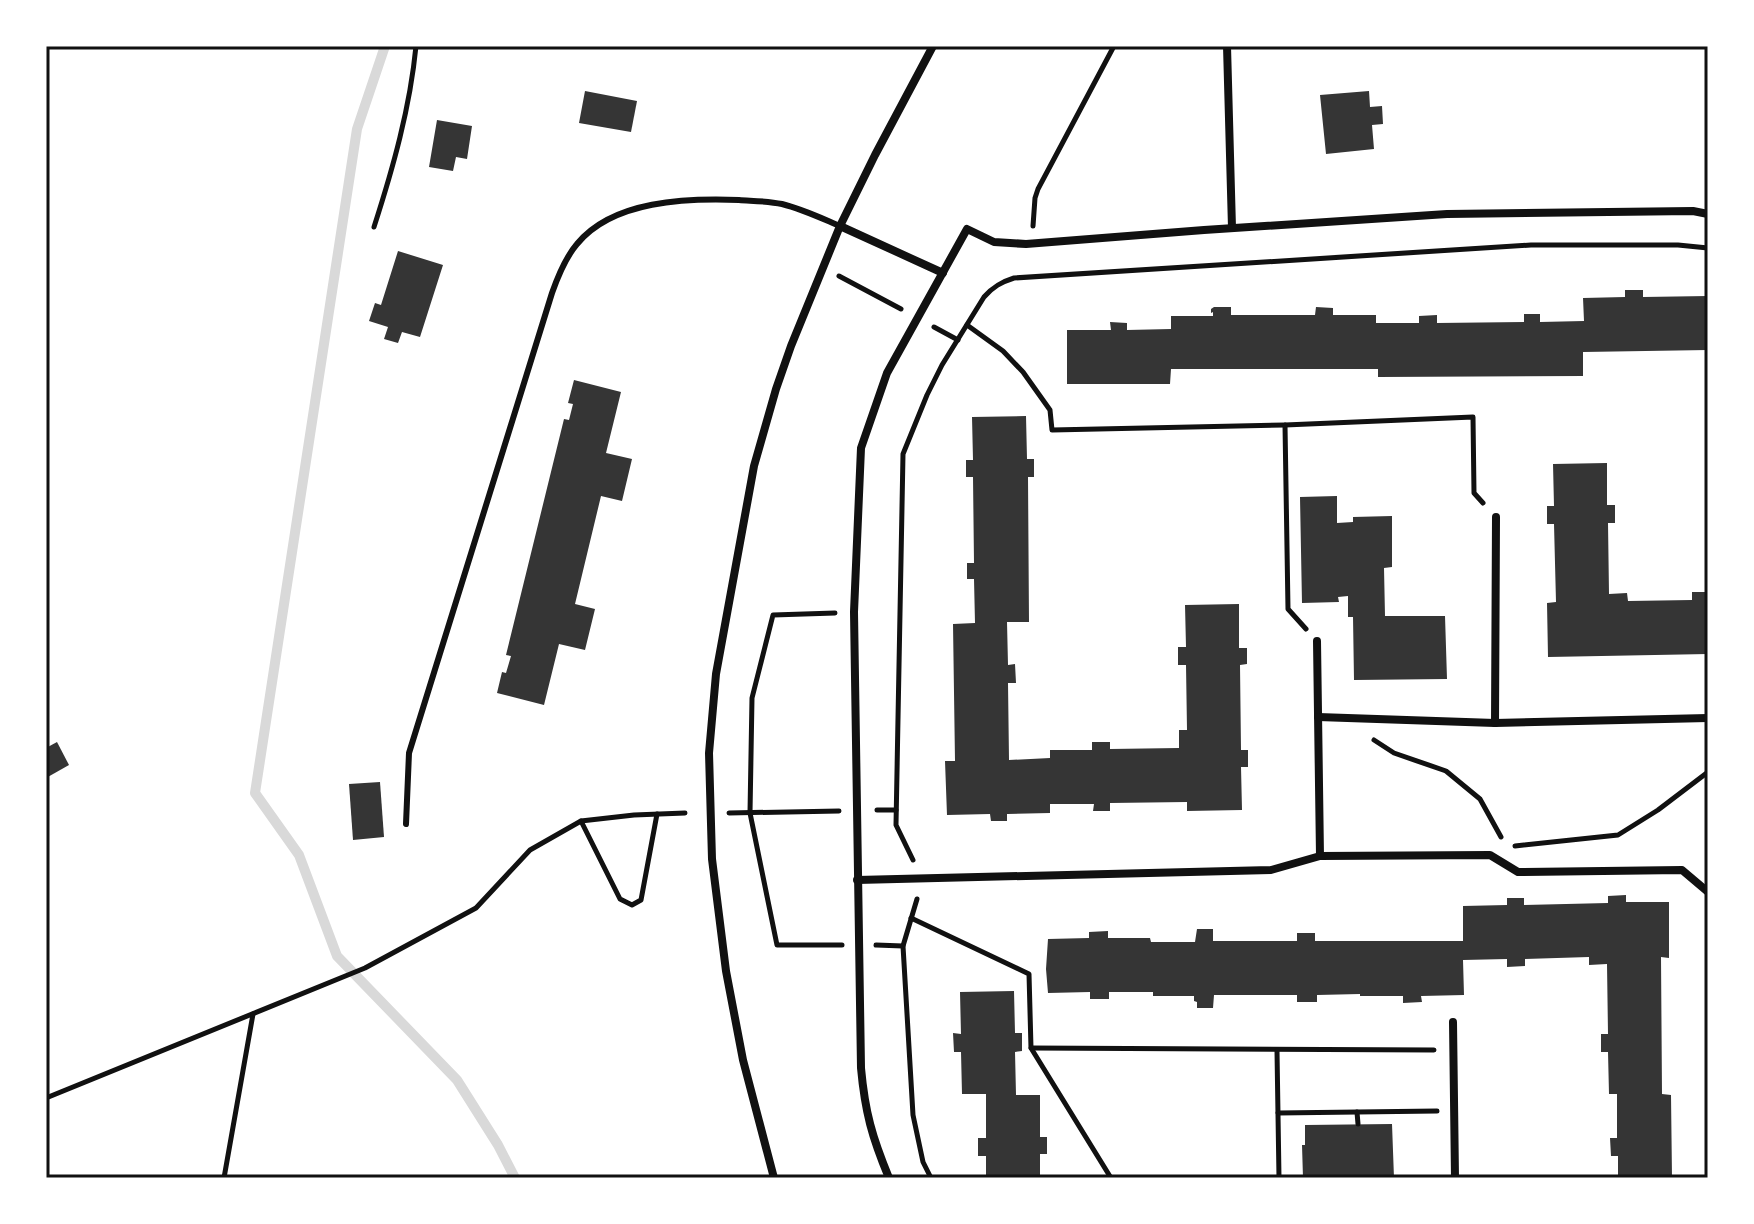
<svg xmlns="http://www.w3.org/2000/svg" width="1754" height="1224" viewBox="0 0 1754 1224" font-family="'Roboto Serif',serif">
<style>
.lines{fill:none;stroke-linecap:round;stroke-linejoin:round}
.stream{stroke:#d9d9d9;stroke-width:10}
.building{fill:#353535}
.path{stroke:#111;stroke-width:5}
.service{stroke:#111;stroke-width:6}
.minor{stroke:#111;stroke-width:8}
.neatline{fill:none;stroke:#111;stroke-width:3}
</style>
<rect width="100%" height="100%" fill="#fff"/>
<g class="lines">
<polyline class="stream" points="385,46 357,129 255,793 299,855 337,956 457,1080 498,1145 515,1178"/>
</g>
<g class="building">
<polygon points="585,91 637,101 631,132 579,123"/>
<polygon points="1369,91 1370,107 1382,106 1383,124 1372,125 1374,149 1326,154 1320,95"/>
<polygon points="437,120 472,126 467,159 456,157 453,171 429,167"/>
<polygon points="398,251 443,265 420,337 402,332 398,343 384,339 388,327 369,321 375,303 381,305"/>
<polygon points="1625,290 1643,290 1643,297 1708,296 1708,350 1583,352 1583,376 1378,377 1378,369 1171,369 1170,384 1067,384 1067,330 1111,330 1110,322 1127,323 1127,330 1171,329 1171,316 1213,316 1213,312 1211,313 1211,309 1214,307 1231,307 1231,315 1315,315 1316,307 1333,308 1333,315 1376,315 1376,323 1419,323 1419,316 1437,315 1437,323 1524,322 1524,314 1540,314 1540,322 1584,321 1583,298 1625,297"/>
<polygon points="574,380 621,392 606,453 632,459 622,501 601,496 575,604 595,609 585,650 559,644 544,705 497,693 502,672 506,673 511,656 506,655 564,419 569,420 573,404 568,403"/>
<polygon points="1026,416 1027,459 1034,459 1034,477 1028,477 1029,622 1007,622 1008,665 1015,664 1016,683 1008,683 1009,760 1050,758 1050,750 1092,750 1092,742 1110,742 1110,749 1179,748 1179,730 1187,730 1186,665 1178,665 1178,647 1186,647 1185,605 1239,604 1239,648 1247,648 1247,664 1240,665 1241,750 1248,750 1248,767 1241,767 1242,810 1187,811 1187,802 1110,803 1110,811 1093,811 1094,804 1050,804 1050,813 1007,814 1007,821 991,821 990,814 947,815 945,761 955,761 953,624 975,623 974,579 967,579 967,563 974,563 973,477 966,477 966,460 973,460 972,417"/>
<polygon points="1607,463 1607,505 1615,505 1615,523 1608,523 1609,594 1627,593 1628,601 1692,600 1692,592 1708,592 1708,654 1548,657 1547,603 1556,602 1554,524 1547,524 1547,506 1554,506 1553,464"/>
<polygon points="1337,496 1337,523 1353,522 1353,517 1392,516 1392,567 1384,568 1385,616 1445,616 1447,679 1354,680 1353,617 1348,617 1348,596 1338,597 1339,602 1302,603 1300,497"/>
<polygon points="57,742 69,765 46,778 46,748"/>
<polygon points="380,782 384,837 353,840 349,784"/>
<polygon points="1626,895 1626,902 1669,902 1669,958 1661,957 1662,1094 1671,1095 1672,1178 1618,1178 1618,1156 1611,1156 1610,1138 1617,1138 1617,1094 1609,1094 1608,1052 1601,1052 1601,1034 1608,1034 1607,964 1589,965 1589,957 1525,959 1525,966 1507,967 1507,959 1463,960 1464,995 1421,996 1422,1002 1403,1003 1403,996 1360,996 1360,994 1317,995 1317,1002 1297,1002 1297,995 1214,995 1213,1008 1197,1008 1197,1002 1194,1001 1194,996 1153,996 1153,992 1109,992 1109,999 1090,999 1090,992 1048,993 1046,969 1048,939 1089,938 1089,932 1108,931 1108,938 1150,938 1151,942 1195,942 1197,929 1213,929 1213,941 1297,941 1297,933 1315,933 1315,941 1463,941 1463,906 1507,905 1507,898 1524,898 1524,905 1608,903 1608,896"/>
<polygon points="1014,991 1015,1033 1022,1033 1022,1051 1015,1052 1016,1095 1040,1095 1040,1137 1047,1137 1047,1154 1040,1154 1040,1178 986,1178 986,1156 978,1156 978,1138 986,1138 986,1094 962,1094 961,1052 954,1052 953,1033 961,1034 960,992"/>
<polygon points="1392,1124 1394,1178 1303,1178 1302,1145 1305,1145 1305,1125"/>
</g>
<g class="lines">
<g class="path">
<polyline points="1033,226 1035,198 1038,189 1114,46"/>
<path d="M374 227C393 168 410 108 416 46"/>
<polyline points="839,276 901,309"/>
<polyline points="967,325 1003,351 1023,372 1050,410 1052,430 1285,425 1473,417 1474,493 1483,503"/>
<polyline points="934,327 958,340"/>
<polyline points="1285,425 1288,609 1306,629"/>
<polyline points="835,613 773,615 752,698 750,813 777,945 842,945"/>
<polyline points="1374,740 1394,753 1446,771 1480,799 1501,837"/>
<polyline points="877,810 896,810"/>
<polyline points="729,813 839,811"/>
<polyline points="581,821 620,899 632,905 641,900 657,814"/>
<polyline points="1515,846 1618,835 1658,810 1708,772"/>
<path d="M913 860 896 825 903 454 927 395 942 365 984 297C993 287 1001 282 1014 278L1531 245H1678L1708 248"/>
<polyline points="917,899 903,946 913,1115 923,1162 931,1178"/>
<polyline points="911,918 1029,974 1031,1048 1111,1178"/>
<polyline points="876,945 903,946"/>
<polyline points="1031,1048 1434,1050"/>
<polyline points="1277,1051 1279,1178"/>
<polyline points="46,1098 365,968 476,908 530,850 581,821 634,815 685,813"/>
<polyline points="1357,1112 1358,1124"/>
<polyline points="1278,1113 1437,1111"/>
<polyline points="224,1178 253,1014"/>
</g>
<path class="service" d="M406 824 409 753 552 293C558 276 565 258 577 244 613 200 687 198 739 200 753 201 768 201 782 204 802 209 821 218 840 226"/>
<g class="minor">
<polyline points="1227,46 1232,228"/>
<polyline points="840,226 943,273"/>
<polyline points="1317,641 1320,856"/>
<polyline points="1318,717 1495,723 1708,718"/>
<polyline points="1495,723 1496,517"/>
<polyline points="857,880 1271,870 1320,856 1490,855 1518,872 1682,870 1708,892"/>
<polyline points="1453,1022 1455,1178"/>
<polyline points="774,1178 743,1060 726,971 712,859 709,753 716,674 754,466 776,389 791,346 840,226 875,155 933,46"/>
<path d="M889 1178C872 1137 865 1112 861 1068L854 612 861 448 887 373 967 229 994 242 1026 244 1204 230 1447 214 1693 211 1708 214"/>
</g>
</g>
<rect width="1754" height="1224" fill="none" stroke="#ffffff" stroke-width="96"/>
<rect x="48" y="48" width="1658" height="1128" class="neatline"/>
</svg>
